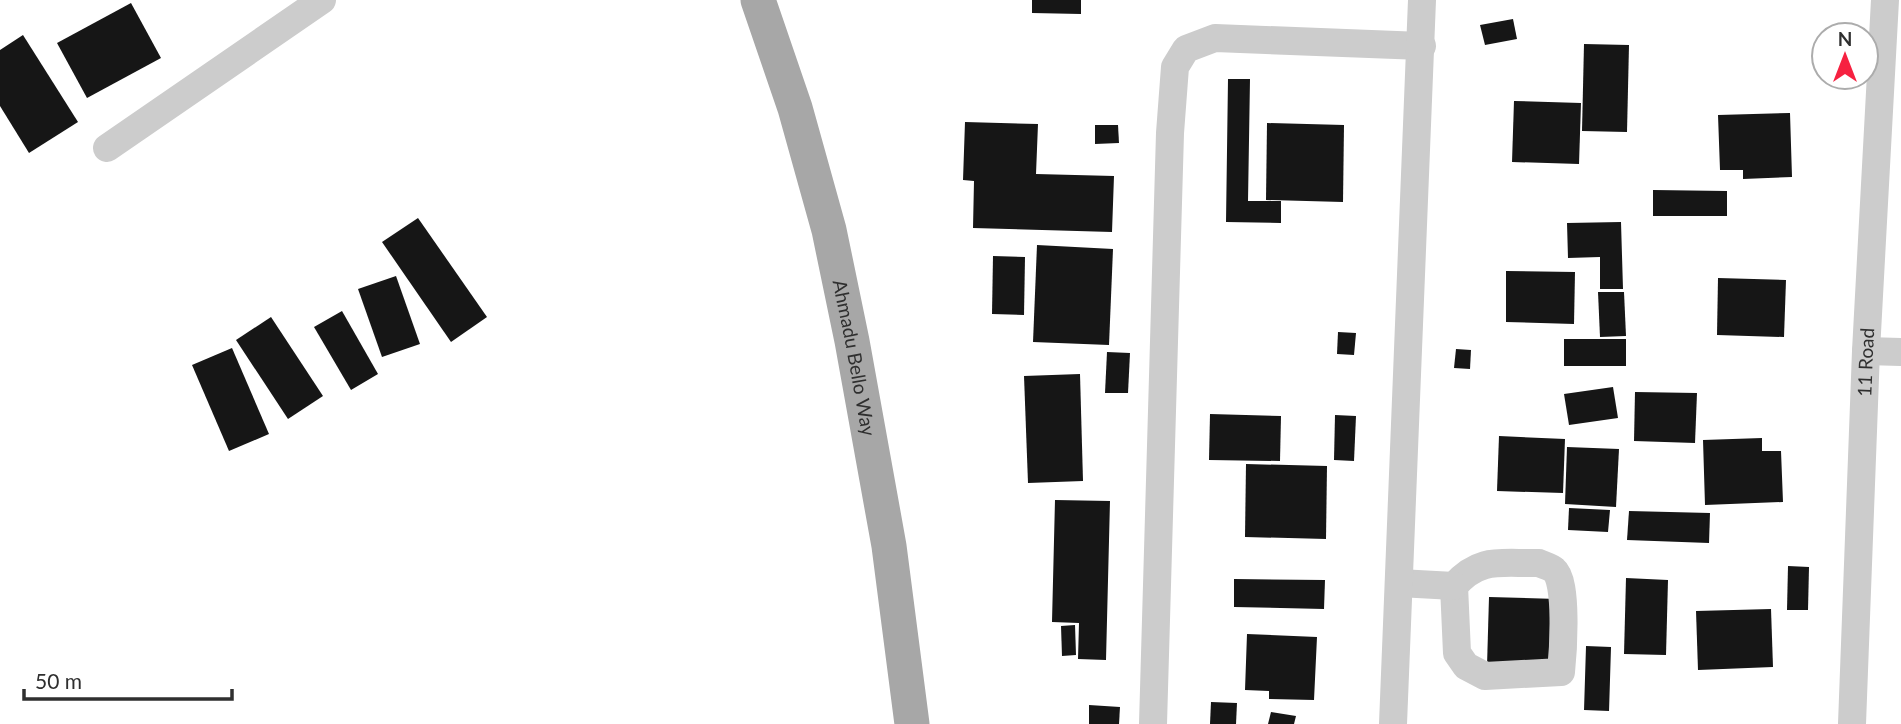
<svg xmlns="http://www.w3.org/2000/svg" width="1901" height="724" viewBox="0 0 1901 724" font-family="Lato,sans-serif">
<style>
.building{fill:#161616}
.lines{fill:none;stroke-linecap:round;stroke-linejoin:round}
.minor{stroke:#ccc;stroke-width:28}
.major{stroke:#a7a7a7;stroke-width:35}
.labels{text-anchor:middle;stroke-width:7;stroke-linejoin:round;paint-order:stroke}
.street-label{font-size:19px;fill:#2f2f2f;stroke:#fff}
</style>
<rect width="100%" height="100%" fill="#fff"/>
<g class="building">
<polygon points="1032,0 1081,0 1081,14 1032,13"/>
<polygon points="131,3 161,58 87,98 57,43"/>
<polygon points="1513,19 1517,39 1485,45 1480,25"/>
<polygon points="23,35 78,122 29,153 0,106 0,50"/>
<polygon points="1584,44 1629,45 1627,132 1582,131"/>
<polygon points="1228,79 1250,79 1248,201 1281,201 1281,223 1226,222"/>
<polygon points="1514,101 1581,103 1579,164 1512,162"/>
<polygon points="1790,113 1792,177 1743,179 1743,170 1720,170 1718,115"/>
<polygon points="965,122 1038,124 1036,174 1114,176 1112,232 973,228 974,181 963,180"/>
<polygon points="1267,123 1344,125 1343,202 1266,200"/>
<polygon points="1095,125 1118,125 1119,143 1095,144"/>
<polygon points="1653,190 1727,191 1727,216 1653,216"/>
<polygon points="418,218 487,317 451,342 382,242"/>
<polygon points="1621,222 1623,289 1600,289 1600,257 1568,258 1567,223"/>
<polygon points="1037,245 1113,249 1109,345 1033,342"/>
<polygon points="993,256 1025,257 1024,315 992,314"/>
<polygon points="1506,271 1575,272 1574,324 1506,322"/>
<polygon points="396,276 420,344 382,357 358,289"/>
<polygon points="1718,278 1786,280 1784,337 1717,335"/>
<polygon points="1598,292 1624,292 1626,336 1600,337"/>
<polygon points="342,311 378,374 351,390 314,327"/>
<polygon points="271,317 323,396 288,419 236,340"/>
<polygon points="1338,332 1356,333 1354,355 1337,354"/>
<rect x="1564" y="339" width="62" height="27"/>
<polygon points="232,348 269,434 229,451 192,365"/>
<polygon points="1456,349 1471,350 1470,369 1454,368"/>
<polygon points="1107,352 1130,353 1128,393 1105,393"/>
<polygon points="1080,374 1083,481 1028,483 1024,376"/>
<polygon points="1613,387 1618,418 1569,425 1564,394"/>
<polygon points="1635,392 1697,393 1695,443 1634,441"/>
<polygon points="1210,414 1281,416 1280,461 1209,460"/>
<polygon points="1335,415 1356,416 1354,461 1334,460"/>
<polygon points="1499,436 1565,439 1563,493 1497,491"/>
<polygon points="1762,438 1762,451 1781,451 1783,502 1705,505 1703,440"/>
<polygon points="1567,447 1619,449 1616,507 1565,504"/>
<polygon points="1246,464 1327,466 1326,539 1245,537"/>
<polygon points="1055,500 1110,501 1106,660 1078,659 1079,623 1052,622"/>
<polygon points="1569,508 1610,510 1608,532 1568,530"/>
<polygon points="1629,511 1710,513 1709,543 1627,540"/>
<polygon points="1788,566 1809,567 1808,610 1787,610"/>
<polygon points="1626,578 1668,580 1666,655 1624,654"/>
<polygon points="1234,579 1325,580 1324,609 1234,607"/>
<polygon points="1489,597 1558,599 1557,667 1487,666"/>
<polygon points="1771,609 1773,667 1698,670 1696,611"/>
<polygon points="1075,625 1076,655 1062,656 1061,626"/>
<polygon points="1247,634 1317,637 1314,700 1269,699 1269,691 1245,690"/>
<polygon points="1586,646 1611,647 1609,711 1584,710"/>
<polygon points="1211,702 1237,703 1236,724 1210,724"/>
<polygon points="1089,705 1120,707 1119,724 1089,724"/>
<polygon points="1271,712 1296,716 1294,724 1268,724"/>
</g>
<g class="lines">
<g class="minor">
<polyline points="107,148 322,0"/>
<polyline points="1866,351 1901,352"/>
<path d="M1539 563C1543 565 1551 567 1554 570 1568 581 1563 653 1561 672L1485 676 1466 666 1457 653 1454 586C1480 556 1502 564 1539 563Z"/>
<polyline points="1399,583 1454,586"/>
<polyline points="1153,724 1170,133 1175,67 1186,49 1215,38 1422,46"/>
<polyline points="1393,724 1422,0"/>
<path id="s1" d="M1852 724 1866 351 1885 0"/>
</g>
<path class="major" id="s2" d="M758 0 795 108 829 230 852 341 889 546 912 724"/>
</g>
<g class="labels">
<g class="street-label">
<text dy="7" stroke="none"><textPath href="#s2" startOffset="371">Ahmadu Bello Way</textPath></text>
<text dy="7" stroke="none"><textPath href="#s1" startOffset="362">11 Road</textPath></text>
</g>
</g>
<g transform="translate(1845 56)"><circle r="33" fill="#ffffff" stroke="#acacac" stroke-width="2"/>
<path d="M0-5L12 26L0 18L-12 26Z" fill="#f62140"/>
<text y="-10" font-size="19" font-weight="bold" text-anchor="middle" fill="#2f2f2f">N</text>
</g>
<path d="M24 689v10h208v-10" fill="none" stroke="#2f2f2f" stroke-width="3.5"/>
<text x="35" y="689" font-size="21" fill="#2f2f2f" stroke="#ffffff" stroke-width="5" paint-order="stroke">50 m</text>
</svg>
